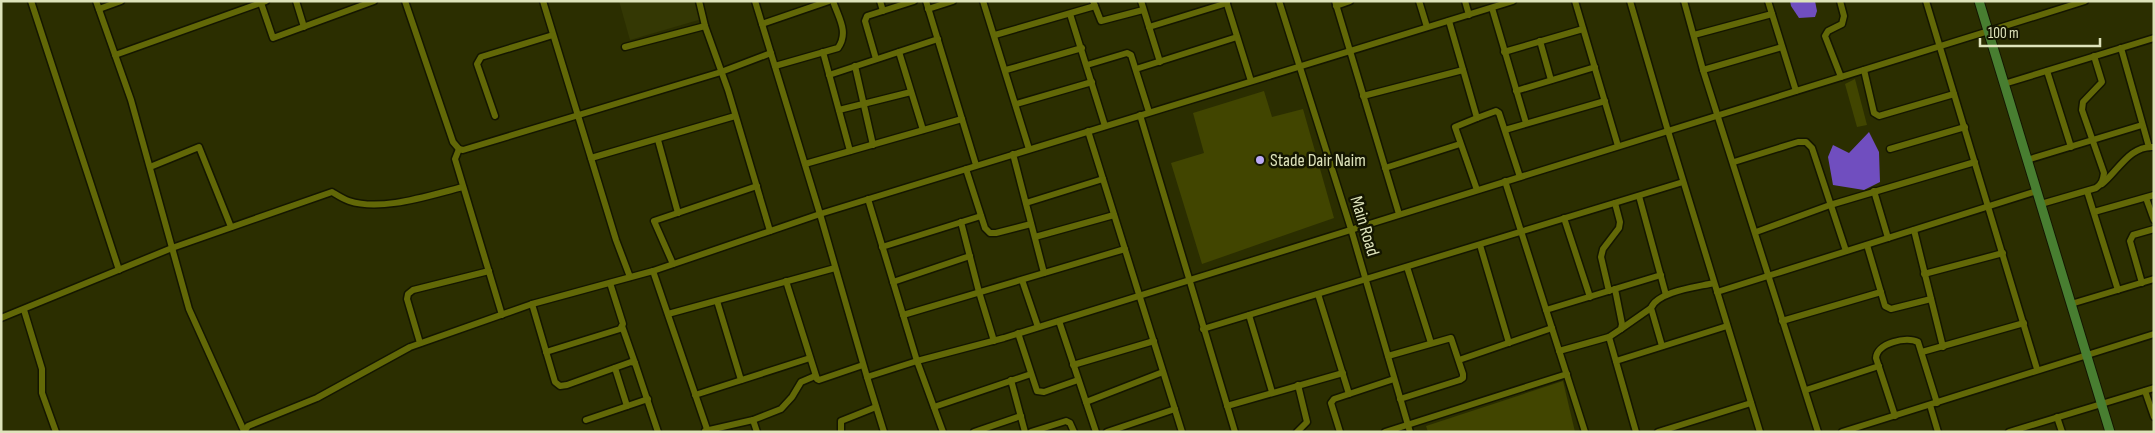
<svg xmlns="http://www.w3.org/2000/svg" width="2155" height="433" viewBox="0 0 2155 433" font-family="'Sofia Sans Condensed',sans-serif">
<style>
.built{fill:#343804}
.green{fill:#414500}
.water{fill:#704ebf}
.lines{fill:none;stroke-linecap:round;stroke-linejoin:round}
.street-casing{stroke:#141600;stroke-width:9}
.secondary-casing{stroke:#141600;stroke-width:11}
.street{stroke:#626807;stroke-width:6}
.secondary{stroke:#487e31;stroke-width:9}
.poi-dot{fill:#bbaaf6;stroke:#141600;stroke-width:2}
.labels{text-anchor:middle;stroke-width:5;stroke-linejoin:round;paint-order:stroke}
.poi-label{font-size:18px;fill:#dee3bb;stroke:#141600;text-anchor:start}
.street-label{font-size:18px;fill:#dee3bb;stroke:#141600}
</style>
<rect width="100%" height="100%" fill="#2b2e00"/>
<polygon class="built" points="619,1 697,1 702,19 630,40"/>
<g class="green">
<polygon points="1855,79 1867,125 1857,127 1845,84"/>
<polygon points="1264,91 1272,117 1303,109 1334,218 1202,264 1171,163 1204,153 1193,113"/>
<polygon points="1563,381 1575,432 1428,432 1426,426"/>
</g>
<g class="water">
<polygon points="1790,1 1815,1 1817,11 1815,17 1799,18 1791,6"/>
<polygon points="1869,132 1879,152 1880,182 1864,190 1833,185 1828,157 1833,145 1849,153"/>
</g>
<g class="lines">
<defs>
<g id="street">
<polyline points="31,1 119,270"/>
<polyline points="96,1 131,100 189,309 244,431"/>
<polyline points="296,1 304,27"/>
<polyline points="405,1 453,142 459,149 463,150 721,72 771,53"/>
<polyline points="543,1 616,240 630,277"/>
<polyline points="699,1 705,26 728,90 770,231"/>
<polyline points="755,1 820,214 867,377 917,361 1004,338 2085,1"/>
<polyline points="880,1 883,11"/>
<polyline points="926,1 976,165"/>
<polyline points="983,1 1029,149"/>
<polyline points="1093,1 1101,21 1143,10"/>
<polyline points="1141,1 1160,62"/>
<polyline points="1226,1 1251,81"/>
<polyline points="1279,1 1351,229 1410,432"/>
<polyline points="1335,1 1399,214"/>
<polyline points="1419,1 1427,27"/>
<polyline points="1465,1 1469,15"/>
<polyline points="1575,1 1618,146"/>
<polyline points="1630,1 1668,131 1760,432"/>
<polyline points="1684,1 1703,70 1818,432"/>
<polyline points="1768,1 1796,91"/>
<polyline points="1840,1 1844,16 1842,24 1828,31 1825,36 1841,77"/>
<polyline points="1926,1 2037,369"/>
<polyline points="261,3 273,38 374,1"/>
<polyline points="1336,6 1350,1"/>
<polyline points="1492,8 1526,123"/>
<polyline points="99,9 121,1"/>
<polyline points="928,9 953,1"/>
<polyline points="1070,14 1105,126"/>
<polyline points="1449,21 1477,118 1496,111 1499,113 1520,177"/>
<polyline points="762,24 829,1"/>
<polyline points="1149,27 1227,3"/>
<polyline points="995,35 1095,6"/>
<polyline points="1694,35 1772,14"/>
<polyline points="1540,41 1551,80"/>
<polyline points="625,47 705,26"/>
<polyline points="2121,48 2149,147"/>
<polyline points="823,52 850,151"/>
<polyline points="899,52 923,130"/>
<polyline points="1504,52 1583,29"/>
<polyline points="115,55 266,1"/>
<polyline points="876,59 865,21 867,16 914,1"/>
<polyline points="1087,65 1127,53 1131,55 1149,112"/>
<path d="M775 66 838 48C849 32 839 19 833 1"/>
<polyline points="855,66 873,145"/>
<polyline points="1136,69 1237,37"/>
<polyline points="1006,70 1082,48"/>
<polyline points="1703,70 1782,47"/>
<polyline points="1864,70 1874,113 1879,116 1954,94"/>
<polyline points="2047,71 2071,147"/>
<polyline points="829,75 938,39"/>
<polyline points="2004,84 2154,38"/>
<polyline points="1516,91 1595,67"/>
<polyline points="1363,96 1463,70"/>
<polyline points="1016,104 1092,82"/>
<polyline points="839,110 911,92"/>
<polyline points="1140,115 1235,432"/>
<polyline points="495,116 477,64 481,57 553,35"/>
<polyline points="1505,130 1605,101"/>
<polyline points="1088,131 1182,432"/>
<polyline points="658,140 678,213"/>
<polyline points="459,149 455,159 502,315"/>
<polyline points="1890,149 1965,127"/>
<polyline points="1013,154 1044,273"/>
<polyline points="591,158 735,116"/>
<polyline points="2027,160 2142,125"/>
<polyline points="1734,162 1798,142 1806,142 1812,148 1846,251"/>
<polyline points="805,164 962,119"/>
<polyline points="150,167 199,147 231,227"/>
<polyline points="1385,168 1460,144"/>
<polyline points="966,169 985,228 990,233 996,233 1031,224"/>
<polyline points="1505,181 1585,432"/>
<path d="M2102 184C2118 171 2130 145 2154 147"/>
<polyline points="1477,190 1455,127 1477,118"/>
<polyline points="1874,191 1888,238"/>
<polyline points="2087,191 2118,290"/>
<polyline points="1639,196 1666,295"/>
<polyline points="2146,198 2154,220"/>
<polyline points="868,199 917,361 943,432"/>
<polyline points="1026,203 1103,179"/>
<path d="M2041 204 2096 188C2102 184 2103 180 2104 173L2082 110 2083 102 2102 82 2094 56"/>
<polyline points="2094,212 2154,195"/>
<polyline points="1564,218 1590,297"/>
<polyline points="961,222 979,292 994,341"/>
<polyline points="1914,230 1943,347"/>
<polyline points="1756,232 1830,205 1975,162"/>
<polyline points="1035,237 1114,215"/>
<polyline points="1480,245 1509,343"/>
<polyline points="1867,245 1885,306 1891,309 1931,299"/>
<polyline points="882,247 981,216"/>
<polyline points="673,264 654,221 757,186"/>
<polyline points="1407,267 1431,343"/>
<polyline points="653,271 820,214 1513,1"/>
<polyline points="1924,274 2003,253"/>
<polyline points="1022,280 1038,327"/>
<polyline points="786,281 817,379 819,380 863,365"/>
<polyline points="893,282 970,256"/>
<polyline points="2142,283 2130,241 2133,235 2154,229"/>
<polyline points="1609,291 1601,257 1603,249 1619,228 1620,222 1615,203"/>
<polyline points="1717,292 2037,191"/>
<polyline points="1318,294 1349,394"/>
<polyline points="717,301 741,380"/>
<polyline points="532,304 555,382 560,386 567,385 631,362 635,363 658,432"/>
<polyline points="2071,304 2154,279"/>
<polyline points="24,310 42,369 42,393 56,432"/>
<polyline points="1546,310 1661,275"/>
<polyline points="668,314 835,268"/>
<polyline points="903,315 1125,249"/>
<polyline points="1249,315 1272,392"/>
<path d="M1 318 172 248 332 192C337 195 343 199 349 201 382 212 430 195 463 187"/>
<polyline points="1059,321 1096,432"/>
<polyline points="1782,321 1881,292"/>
<polyline points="622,326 635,363"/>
<polyline points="1203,329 1683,182"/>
<polyline points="1621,329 1651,308"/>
<polyline points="1018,333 1037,391 1044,392 1078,380"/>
<polyline points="1609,337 1636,432"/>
<polyline points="420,343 407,299 408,294 413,290 489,271"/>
<path d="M1662 346 1651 308C1658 291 1698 287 1714 283"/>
<polyline points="1559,351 1609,337 1621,329 1622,324 1615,289"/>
<polyline points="546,352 620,329 623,324 610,283"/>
<polyline points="1922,352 2024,323"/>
<polyline points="1388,356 1451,338 1463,374 1463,378 1460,380 1400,399"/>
<polyline points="1459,360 1552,328"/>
<polyline points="1616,361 1727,326"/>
<polyline points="1073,365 1154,341"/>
<polyline points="615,368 627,406"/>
<polyline points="867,377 884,432"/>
<polyline points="1011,380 1025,432"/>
<polyline points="1806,390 1879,366"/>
<polyline points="2145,391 2154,417"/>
<polyline points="695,395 810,358"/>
<polyline points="1086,402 1163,372"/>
<polyline points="1930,405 1938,432"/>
<polyline points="1227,406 1343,373"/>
<polyline points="934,407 1031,374"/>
<path d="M1895 416 1876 358C1877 343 1907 336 1918 342L1937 403"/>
<polyline points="2057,417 2062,432"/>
<polyline points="586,420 648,399"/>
<polyline points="753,420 757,432"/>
<polyline points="705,431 753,420 781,409 792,397 801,382 815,376"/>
<polyline points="244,432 248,426 317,398 410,347 532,304 653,271 708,432"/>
<polyline points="841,432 841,421 876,407"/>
<polyline points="974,432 1021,416"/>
<polyline points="1031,432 1066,421 1070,423 1074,432"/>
<polyline points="1107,432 1175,409"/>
<polyline points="1297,432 1307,422 1298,385"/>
<polyline points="1340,432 1331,403 1334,399 1394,379"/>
<polyline points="1385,432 1567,374"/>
<polyline points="1658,432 1751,403"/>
<polyline points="1842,432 2154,334"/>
<polyline points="2009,432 2154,388"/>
</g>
<polyline id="secondary" points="1979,1 2110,432"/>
</defs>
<use href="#street" class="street-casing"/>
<use href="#secondary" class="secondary-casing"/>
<use href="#street" class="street"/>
<use href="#secondary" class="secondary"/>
</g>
<circle class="poi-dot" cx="1260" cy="160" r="5"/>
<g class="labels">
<g class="poi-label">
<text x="1270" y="166">Stade Dair Naim</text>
</g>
<g class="street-label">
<text transform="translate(1365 226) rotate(73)" y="6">Main Road</text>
</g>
</g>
<rect width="2155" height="433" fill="none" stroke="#dee3bb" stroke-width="5"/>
<path d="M1980 38v8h120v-8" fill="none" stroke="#dee3bb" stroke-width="2.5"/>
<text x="1988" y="38" font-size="15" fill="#dee3bb" stroke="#141600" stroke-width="4" paint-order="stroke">100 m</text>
</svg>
